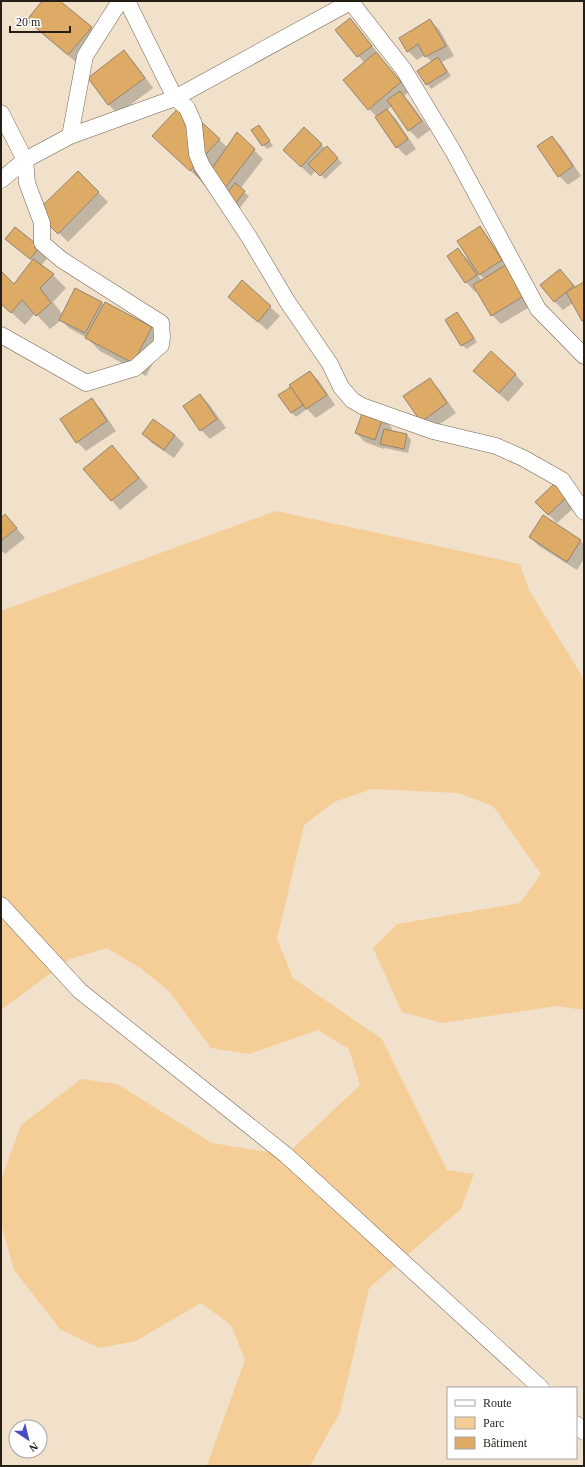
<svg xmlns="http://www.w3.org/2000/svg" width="585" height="1467" viewBox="0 0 585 1467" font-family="'Times New Roman',serif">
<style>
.green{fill:#f5cd96}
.shadow{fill:#0003;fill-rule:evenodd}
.building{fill:#ddab66;stroke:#938470}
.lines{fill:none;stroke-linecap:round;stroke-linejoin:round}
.street-casing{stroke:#716350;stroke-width:17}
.street{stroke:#fff;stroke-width:16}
</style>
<rect width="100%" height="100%" fill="#f1e1cb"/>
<polygon class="green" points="276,511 520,564 529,590 584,679 584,1010 557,1006 442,1023 402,1012 373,948 397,924 520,903 541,874 493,806 458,793 372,789 334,802 304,825 277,939 293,978 382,1039 447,1170 474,1174 461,1209 369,1288 340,1412 310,1466 208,1466 207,1465 245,1360 231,1325 201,1303 136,1341 99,1348 60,1329 14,1270 1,1223 1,1180 21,1125 81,1079 117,1084 212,1143 286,1155 360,1085 349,1049 318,1030 249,1054 211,1048 169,991 140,968 107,948 70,959 1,1010 1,611"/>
<g class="shadow">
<polygon points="44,1 59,1 91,28 104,41 82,67 41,33 28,20"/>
<polygon points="350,20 359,29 380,56 379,57 410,91 404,96 409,101 430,130 418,139 409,130 392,106 387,110 396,119 416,149 406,156 397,147 377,117 369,109 365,63 358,56"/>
<polygon points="430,20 439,29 454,56 442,62 451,76 431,89 427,84 432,62 425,55 417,60 408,51"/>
<polygon points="124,52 133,61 153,88 118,114 109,105 89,78"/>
<polygon points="182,105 228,148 238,134 263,159 240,189 249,196 236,213 167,149"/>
<polygon points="259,126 273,146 267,149 263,145"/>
<polygon points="304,129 326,149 327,147 342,163 325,179 316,170 311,176 293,159"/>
<polygon points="552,137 561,146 581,176 568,185 559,176"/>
<polygon points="78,172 108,202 68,242 38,212"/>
<polygon points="15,228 48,257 41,266 53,275 66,288 53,302 63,315 101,302 104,305 152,327 165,341 146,376 100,351 87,338 69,328 61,320 50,329 35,313 25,325 1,303 1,272 14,285 32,261 6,239"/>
<path d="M479 228 488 237 533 305 501 324 492 315 477 290 475 292 466 282 458 250 471 262ZM479 274 484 279 482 281 478 275Z"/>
<polygon points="560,270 576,288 584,283 584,322 573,303 563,310 554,301"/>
<polygon points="242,282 280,316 267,330 229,296"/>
<polygon points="457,313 461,318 477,342 467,349 462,345"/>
<polygon points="310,372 319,381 335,405 316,418 307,409 296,417 291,412"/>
<polygon points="515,374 524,384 508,402 484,380"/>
<polygon points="430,379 439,389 456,413 431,430 422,421"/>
<polygon points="200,395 209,404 226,428 210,439 201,430"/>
<polygon points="92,400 101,409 116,431 86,451 77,442"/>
<polygon points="383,419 392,428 391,431 407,435 411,440 408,453 385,448 384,449 365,442 356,433"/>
<polygon points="143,434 175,435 184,444 174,458 152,443"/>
<polygon points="112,446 148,487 120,510 85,469"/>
<polygon points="556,483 577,505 557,523 548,514"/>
<polygon points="543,516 584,544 584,559 577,570 539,546 530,537"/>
<polygon points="1,519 14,525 25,538 5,554 1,550"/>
</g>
<g class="building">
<polygon points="42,1 60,1 92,27 68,55 27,20"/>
<polygon points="350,18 372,46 357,57 335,30"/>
<polygon points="430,19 446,46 425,57 418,44 407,52 399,38"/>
<polygon points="124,50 145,78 108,105 88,78"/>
<polygon points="376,52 401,82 368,110 343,80"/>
<polygon points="438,57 447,72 426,85 417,71"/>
<polygon points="400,91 422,121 408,131 387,100"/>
<polygon points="182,104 220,139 190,171 152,136"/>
<polygon points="387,109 408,139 396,148 375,117"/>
<polygon points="259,125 270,141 262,146 251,130"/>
<polygon points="304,127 322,144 301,167 283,150"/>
<polygon points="237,132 255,149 216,200 194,171 204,162 211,170"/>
<polygon points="552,136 573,166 558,177 537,146"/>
<polygon points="327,146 338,158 320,176 308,164"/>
<polygon points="78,171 99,192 58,234 36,212"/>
<polygon points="235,183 245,191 231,209 221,201"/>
<polygon points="480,226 502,260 479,275 457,241"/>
<polygon points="15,227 40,247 30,259 5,239"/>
<polygon points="458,248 477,275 465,283 447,256"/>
<polygon points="33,259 54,274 40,288 51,303 36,316 22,300 11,313 1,304 1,271 14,284"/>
<polygon points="506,265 524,296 491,316 473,285"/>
<polygon points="560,269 574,286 554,302 540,285"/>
<polygon points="242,280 271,306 258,322 228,297"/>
<polygon points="584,282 584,320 582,321 566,292"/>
<polygon points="75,288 102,302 85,333 59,320"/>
<polygon points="105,302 152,327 133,363 85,338"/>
<polygon points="457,312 474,338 461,346 445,320"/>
<polygon points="491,351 516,374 499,393 473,371"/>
<polygon points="310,371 327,395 306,409 289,385"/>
<polygon points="430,378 447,403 421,422 403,396"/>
<polygon points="291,387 303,405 291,413 278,395"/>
<polygon points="200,394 217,419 200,431 183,406"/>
<polygon points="92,398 107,421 76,443 60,419"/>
<polygon points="363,411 383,418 375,440 355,433"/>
<polygon points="153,419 175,435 164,450 142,434"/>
<polygon points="384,429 407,434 404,449 380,444"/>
<polygon points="112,445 139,478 111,501 83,469"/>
<polygon points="556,482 569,495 548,515 535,502"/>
<polygon points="5,514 17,528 1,541 1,518"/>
<polygon points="543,515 581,540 567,562 529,537"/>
</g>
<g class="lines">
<defs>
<g id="street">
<polyline points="127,1 175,98 187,108 194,124 197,154 202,166 249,237 287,301 330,364 341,387 352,400 362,406 433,431 496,446 523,458 562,480 584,512"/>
<polyline points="351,2 404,70 453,151 538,309 584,356"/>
<polyline points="1,113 25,160 27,183 42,223 42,243 62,260 161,323 162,337 161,345 135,368 86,383 1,335"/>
<polyline points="70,136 85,56 120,1"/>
<polyline points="1,180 25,160 70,136 175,98 352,1"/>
<polyline points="1,905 80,991 286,1155 541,1388"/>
<polyline points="576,1424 584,1432"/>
</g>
</defs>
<use href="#street" class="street-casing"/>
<use href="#street" class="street"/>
</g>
<rect width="585" height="1467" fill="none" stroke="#241e16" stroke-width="4"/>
<rect x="447" y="1387" width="130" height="72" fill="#ffffff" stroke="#a7a5a2"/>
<rect x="455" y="1400" width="20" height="6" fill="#ffffff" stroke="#a7a5a2"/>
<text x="483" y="1407" font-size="12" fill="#241e16">Route</text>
<rect x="455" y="1417" width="20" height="12" fill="#f5cd96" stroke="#a7a5a2"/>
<text x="483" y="1427" font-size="12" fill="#241e16">Parc</text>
<rect x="455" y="1437" width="20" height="12" fill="#ddab66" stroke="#a7a5a2"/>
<text x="483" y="1447" font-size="12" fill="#241e16">Bâtiment</text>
<g transform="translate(28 1439) rotate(145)"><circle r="19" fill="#ffffff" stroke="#a7a5a2"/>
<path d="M0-3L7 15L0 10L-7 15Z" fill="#494dc3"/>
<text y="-6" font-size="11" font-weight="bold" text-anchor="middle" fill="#241e16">N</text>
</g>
<path d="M10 26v6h60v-6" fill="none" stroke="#241e16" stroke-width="2"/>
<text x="16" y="26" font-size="12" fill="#241e16" stroke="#ffffff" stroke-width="3" paint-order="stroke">20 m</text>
</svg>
